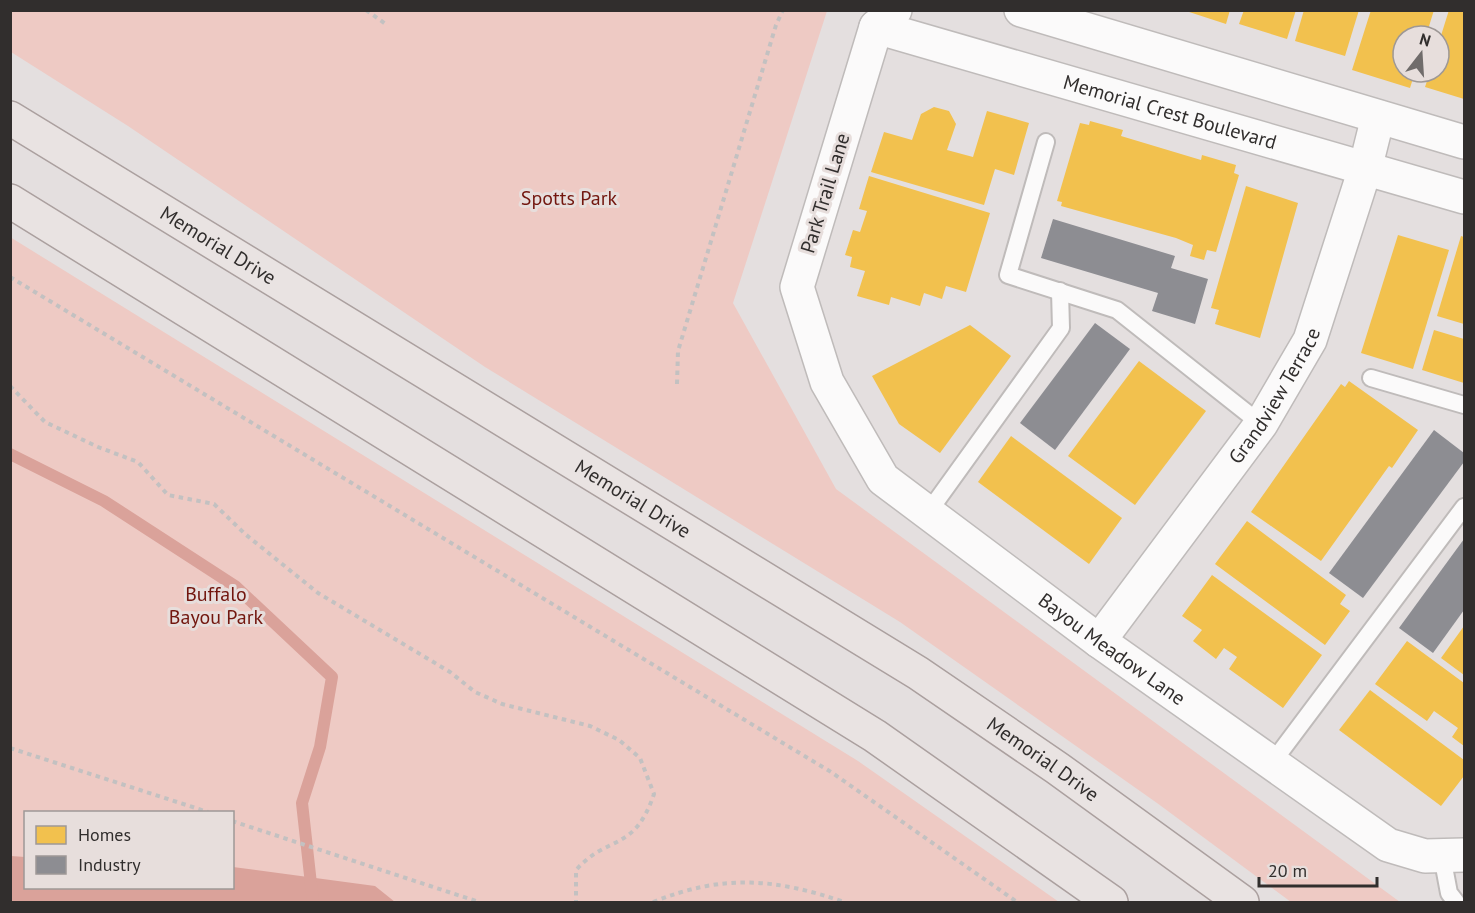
<svg xmlns="http://www.w3.org/2000/svg" width="1475" height="913" viewBox="0 0 1475 913" font-family="'PT Sans',sans-serif">
<style>
.green{fill:#eecac4;fill-rule:evenodd}
.water{fill:#daa29a}
.homes{fill:#f2c14e}
.industry{fill:#8d8d92}
.lines{fill:none;stroke-linecap:round;stroke-linejoin:round}
.stream{stroke:#daa29a;stroke-width:12}
.service-casing{stroke:#bfbbba;stroke-width:20}
.minor-casing{stroke:#bfbbba;stroke-width:36}
.primary-casing{stroke:#aba09f;stroke-width:36}
.path{stroke:#c3c1c1;stroke-width:4;stroke-dasharray:4.5 4.5;stroke-linecap:butt}
.service{stroke:#fbfafa;stroke-width:16}
.minor{stroke:#fbfafa;stroke-width:33}
.primary{stroke:#e9e3e2;stroke-width:33}
.labels{text-anchor:middle;stroke-width:6;stroke-linejoin:round;paint-order:stroke}
.street-label{font-size:20px;fill:#312e2d;stroke:#e7dedc}
.park-label{font-size:20px;fill:#72160e;stroke:#e7dedc}
</style>
<rect width="100%" height="100%" fill="#e4dfdf"/>
<g class="green">
<polygon points="10,11 827,11 733,303 836,489 1400,902 1291,902 1157,803 900,622 485,367 128,126 11,52"/>
<path d="M10 237 858 761 1059 902H11ZM26 812H232V888H26Z"/>
</g>
<polygon class="water" points="11,856 25,857 26,888 232,888 233,867 375,886 395,902 11,902"/>
<g class="homes">
<polygon points="1183,10 1230,10 1226,24"/>
<polygon points="1244,10 1296,10 1287,39 1239,24"/>
<polygon points="1304,10 1359,10 1345,56 1295,41"/>
<polygon points="1371,10 1434,10 1426,36 1403,36 1403,72 1415,72 1410,88 1352,70"/>
<polygon points="1449,10 1464,10 1464,99 1425,87 1430,72 1439,72 1439,42"/>
<polygon points="934,107 949,111 956,124 947,150 973,157 987,111 1029,123 1014,175 995,169 984,205 871,172 884,132 912,140 921,114"/>
<polygon points="1090,121 1123,130 1121,136 1201,160 1202,155 1236,165 1234,173 1239,175 1216,252 1207,250 1204,260 1190,256 1193,245 1176,238 1061,206 1062,202 1057,201 1080,123 1089,125"/>
<polygon points="869,176 990,213 966,292 946,286 942,299 924,293 920,306 891,297 889,305 857,296 865,271 850,267 852,257 845,255 853,230 860,232 867,211 859,209"/>
<polygon points="1246,186 1298,203 1260,338 1215,324 1219,310 1211,308"/>
<polygon points="1398,235 1449,250 1413,369 1361,353"/>
<polygon points="1461,236 1464,237 1464,324 1437,316"/>
<polygon points="970,325 1011,356 940,453 899,424 872,376"/>
<polygon points="1434,330 1464,339 1464,383 1422,370"/>
<polygon points="1139,361 1206,411 1135,505 1068,456"/>
<polygon points="1349,381 1418,430 1392,468 1389,466 1321,561 1251,512 1341,384 1345,387"/>
<polygon points="1011,436 1122,518 1089,564 978,482"/>
<polygon points="1247,521 1346,595 1340,604 1350,611 1325,645 1215,564"/>
<polygon points="1212,575 1322,655 1283,708 1229,669 1237,657 1224,648 1216,659 1193,641 1202,630 1182,616"/>
<polygon points="1464,626 1464,675 1441,658"/>
<polygon points="1407,641 1464,683 1464,746 1452,737 1458,728 1434,711 1427,721 1375,684"/>
<polygon points="1370,690 1464,760 1464,776 1441,806 1339,730"/>
</g>
<g class="industry">
<polygon points="1053,219 1175,256 1171,268 1208,279 1195,324 1152,311 1158,293 1041,258"/>
<polygon points="1095,323 1130,349 1055,450 1020,423"/>
<polygon points="1434,430 1464,453 1464,462 1363,598 1329,573"/>
<polygon points="1464,539 1464,610 1433,653 1399,628"/>
</g>
<g class="lines">
<polyline class="stream" points="10,454 104,501 235,586 332,677 320,747 302,803 313,902"/>
<defs>
<g id="service">
<polyline points="1046,142 1008,275 1117,310 1261,424"/>
<polyline points="1371,378 1464,405"/>
<polyline points="927,514 1061,328 1060,291"/>
<polyline points="1272,763 1464,507"/>
<polyline points="1442,856 1449,893 1456,902"/>
</g>
<g id="minor">
<path id="s1" d="M895 10 876 27 797 287 827 382 883 479 1099 641 1388 845 1425 856 1464 855"/>
<polyline points="1021,10 1464,142"/>
<path id="s2" d="M876 27 1464 197"/>
<path id="s3" d="M1099 641 1261 424 1310 340 1365 169 1378 117"/>
</g>
<g id="primary">
<path id="s4" d="M10 118 918 673 1057 768 1242 902"/>
<polyline points="10,201 875,736 1111,902"/>
</g>
</defs>
<use href="#service" class="service-casing"/>
<use href="#minor" class="minor-casing"/>
<use href="#primary" class="primary-casing"/>
<g class="path">
<polyline points="366,10 387,25"/>
<polyline points="10,277 831,772 1017,902"/>
<polyline points="677,384 678,351 776,25 783,10"/>
<path d="M10 386 45 422 98 447 138 462 168 495 214 504 245 534 318 593 450 672 475 692 502 704 590 726 619 740 640 758 654 794C634 853 608 834 576 870V902"/>
<polyline points="10,748 208,812"/>
<polyline points="232,821 479,902"/>
<path d="M653 902C723 874 774 878 844 902"/>
</g>
<use href="#service" class="service"/>
<use href="#minor" class="minor"/>
<use href="#primary" class="primary"/>
</g>
<g class="labels">
<g class="street-label">
<text dy="7" stroke="none"><textPath href="#s2" startOffset="306">Memorial Crest Boulevard</textPath></text>
<text transform="translate(825 193) rotate(-73)" y="7">Park Trail Lane</text>
<text dy="7" stroke="none"><textPath href="#s4" startOffset="244">Memorial Drive</textPath></text>
<text dy="7" stroke="none"><textPath href="#s3" startOffset="302">Grandview Terrace</textPath></text>
<text dy="7" stroke="none"><textPath href="#s4" startOffset="730">Memorial Drive</textPath></text>
<text dy="7" stroke="none"><textPath href="#s1" startOffset="794">Bayou Meadow Lane</textPath></text>
<text dy="7" stroke="none"><textPath href="#s4" startOffset="1216">Memorial Drive</textPath></text>
</g>
<g class="park-label">
<text x="569" y="205">Spotts Park</text>
<text x="216" y="601">Buffalo<tspan x="216" dy="23">Bayou Park</tspan></text>
</g>
</g>
<rect width="1475" height="913" fill="none" stroke="#312e2d" stroke-width="24"/>
<rect x="24" y="811" width="210" height="78" fill="#e7dedc" stroke="#9e9896" stroke-width="1.5"/>
<rect x="36" y="826" width="30" height="18" fill="#f2c14e" stroke="#9e9896" stroke-width="1.5"/>
<text x="78" y="841" font-size="18" fill="#312e2d">Homes</text>
<rect x="36" y="856" width="30" height="18" fill="#8d8d92" stroke="#9e9896" stroke-width="1.5"/>
<text x="78" y="871" font-size="18" fill="#312e2d">Industry</text>
<g transform="translate(1421 54) rotate(17)"><circle r="28" fill="#e7dedc" stroke="#9e9896" stroke-width="1.5"/>
<path d="M0-4.5L10 22L0 15L-10 22Z" fill="#706c6b"/>
<text y="-9" font-size="16" font-weight="bold" text-anchor="middle" fill="#312e2d">N</text>
</g>
<path d="M1259 877v9h118v-9" fill="none" stroke="#312e2d" stroke-width="3"/>
<text x="1268" y="877" font-size="18" fill="#312e2d" stroke="#e7dedc" stroke-width="4.5" paint-order="stroke">20 m</text>
</svg>
